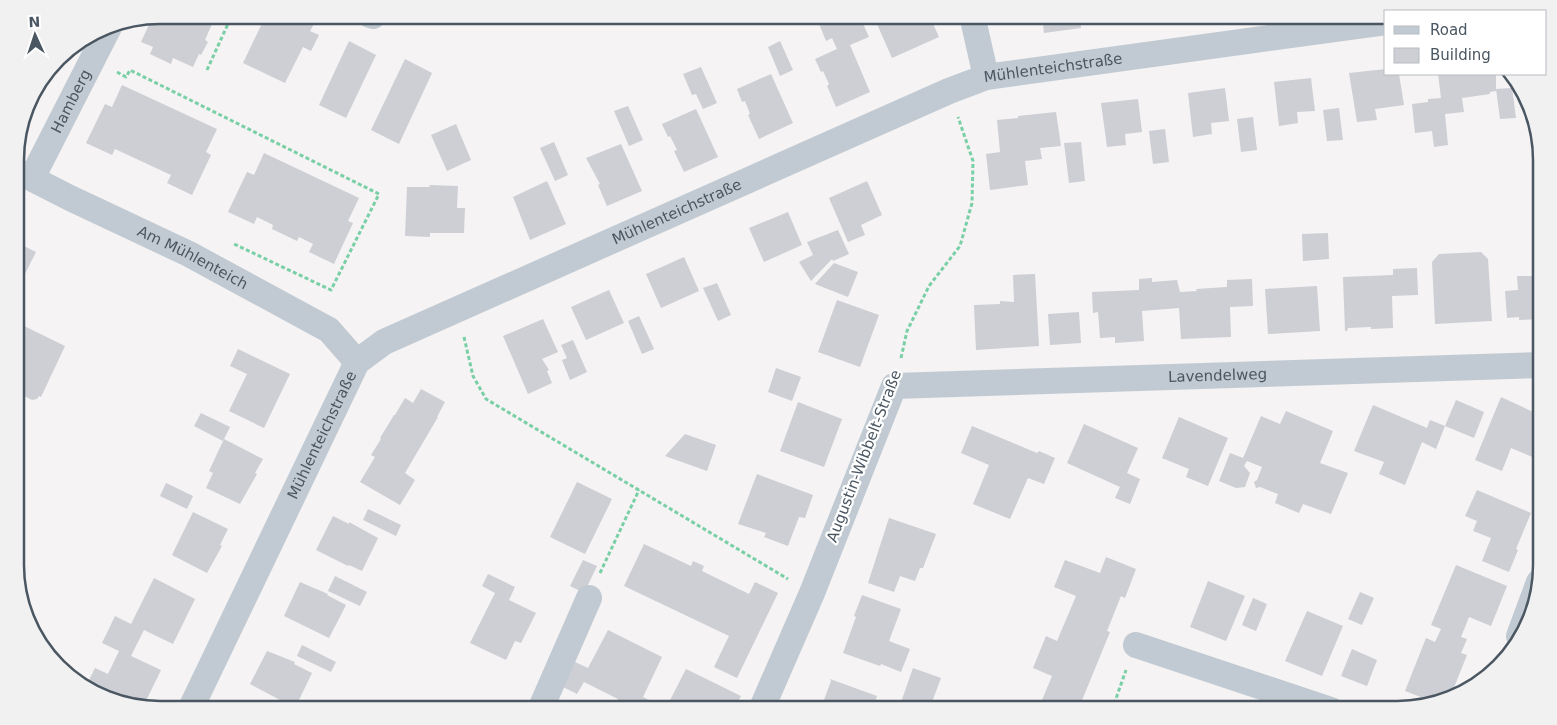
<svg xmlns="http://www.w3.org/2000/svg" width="1557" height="725" viewBox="0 0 1557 725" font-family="'DejaVu Sans',sans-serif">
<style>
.building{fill:#cdcfd5}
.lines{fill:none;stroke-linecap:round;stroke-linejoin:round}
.path{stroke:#7ad0a6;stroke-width:3;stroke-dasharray:4 2.5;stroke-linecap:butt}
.street{stroke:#c1cad2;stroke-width:26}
.labels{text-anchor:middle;stroke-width:4.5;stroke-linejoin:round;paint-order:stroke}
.street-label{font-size:15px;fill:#4a5661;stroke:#fff}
.rim{fill:none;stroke:#4a5661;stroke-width:2.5}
</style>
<rect width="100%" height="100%" fill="#f5f3f3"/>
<g class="building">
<polygon points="159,15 222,15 220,20 215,17 205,40 208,42 201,55 199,54 193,67 173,58 171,64 150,54 153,47 141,42 153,16"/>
<polygon points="266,15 294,15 314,24 310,31 319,35 311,51 303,47 285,83 243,63"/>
<polygon points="604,15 631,15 608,24"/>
<polygon points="831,15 859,15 869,37 850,45 870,92 836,107 827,86 829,84 823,71 821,72 815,59 837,49 832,38 826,41 818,21"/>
<polygon points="873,15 929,15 939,37 892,58"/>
<polygon points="1042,15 1080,15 1081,28 1044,33"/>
<polygon points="1135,15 1173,15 1173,17 1136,22"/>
<polygon points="349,41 376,55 346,118 319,105"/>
<polygon points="780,41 793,70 780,76 768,47"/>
<polygon points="405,59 432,73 399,144 371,130"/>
<polygon points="701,67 717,103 703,109 696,94 692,95 683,74"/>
<polygon points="1386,69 1386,74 1399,74 1404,105 1375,109 1377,120 1357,122 1349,73"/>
<polygon points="771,74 793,123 759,139 748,115 750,114 745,101 742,102 737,89"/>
<polygon points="1438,74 1496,74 1496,91 1490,92 1490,94 1462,98 1464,112 1445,114 1448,145 1434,147 1432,131 1415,133 1412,104 1428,102 1428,99 1441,98"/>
<polygon points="1311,78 1315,111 1297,112 1298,123 1279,126 1274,82"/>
<polygon points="122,85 217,129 206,152 211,155 192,195 167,183 171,175 115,149 112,155 86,143 105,104 112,107"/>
<polygon points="1225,88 1229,121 1211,123 1212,134 1193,137 1188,93"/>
<polygon points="1512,88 1516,118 1500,119 1496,89"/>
<polygon points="1138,99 1142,132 1125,134 1126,145 1107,147 1101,103"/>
<polygon points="628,106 643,140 629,146 614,111"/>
<polygon points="1339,108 1343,140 1327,141 1323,110"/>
<polygon points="696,109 718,157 684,172 674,151 677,150 670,136 668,137 662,124"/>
<polygon points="1056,112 1061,146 1040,148 1042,159 1025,161 1028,185 990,190 986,154 1000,152 997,120 1018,118 1018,116"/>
<polygon points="1253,117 1257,150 1241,152 1237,119"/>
<polygon points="456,124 471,160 447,171 431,135"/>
<polygon points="1165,129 1169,162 1153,164 1149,131"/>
<polygon points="554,142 568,175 555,181 540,148"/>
<polygon points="1081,142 1085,181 1069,183 1064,143"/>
<polygon points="621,144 642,191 607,206 598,185 600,184 586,158"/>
<polygon points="264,153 359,198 348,221 353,223 334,264 309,252 313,244 299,237 297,241 272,229 273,225 257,217 254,224 228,212 247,172 254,175"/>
<polygon points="547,181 566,224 530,240 513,197"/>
<polygon points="867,181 882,215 861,225 865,235 848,242 829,198"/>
<polygon points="430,185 458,186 457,208 465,208 464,233 430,233 430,237 405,236 407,187 429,187"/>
<polygon points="788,212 802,245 764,262 749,228"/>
<polygon points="838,230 849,254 833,261 832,259 811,281 799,262 813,255 807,242"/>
<polygon points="1328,233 1329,259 1303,261 1302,234"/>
<polygon points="16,242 36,252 16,292"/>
<polygon points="1481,252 1488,259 1492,321 1435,324 1432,262 1439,254"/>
<polygon points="684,257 699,291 661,308 646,274"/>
<polygon points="834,263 858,272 848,297 815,284"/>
<polygon points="1417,268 1418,295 1392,296 1393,328 1371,329 1371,327 1348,328 1347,331 1345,331 1343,277 1393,275 1393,269"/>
<polygon points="1035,274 1039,346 976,350 974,305 1000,304 1000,301 1014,302 1013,275"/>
<polygon points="1533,274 1541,274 1541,319 1519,320 1519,317 1507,318 1505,291 1518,290 1517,276 1533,276"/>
<polygon points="1152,278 1152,282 1177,280 1180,292 1197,291 1196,289 1227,287 1227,280 1252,279 1253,306 1230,307 1231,337 1181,339 1179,308 1142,311 1144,341 1115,343 1115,337 1100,338 1098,312 1093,313 1092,292 1139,290 1139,279"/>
<polygon points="717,283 731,315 718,321 703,288"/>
<polygon points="1317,286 1320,331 1268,334 1265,289"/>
<polygon points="609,290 624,323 586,340 571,307"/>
<polygon points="837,300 879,315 860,367 818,352"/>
<polygon points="1079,312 1081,343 1050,345 1048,314"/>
<polygon points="639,316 654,349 642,354 628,321"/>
<polygon points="543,319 558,352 542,359 549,370 547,371 552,383 528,394 503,336"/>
<polygon points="22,325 65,346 41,397 39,396 37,399 32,400 16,392 16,382 19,376 16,375 16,338"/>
<polygon points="573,340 587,372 570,380 562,360 567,358 561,345"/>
<polygon points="238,349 290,374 264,428 229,411 247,374 230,366"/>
<polygon points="776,368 801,377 792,401 768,392"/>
<polygon points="421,389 445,402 437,417 438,417 405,473 415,480 400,505 360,482 375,457 371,455 381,439 380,438 394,415 395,415 405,398 413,403"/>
<polygon points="1501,397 1542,416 1542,461 1511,448 1502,471 1475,460"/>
<polygon points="1456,400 1484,412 1474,438 1445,426"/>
<polygon points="798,402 842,419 824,467 780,451"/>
<polygon points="1373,405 1427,428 1430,420 1445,426 1436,449 1422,442 1405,485 1379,474 1384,462 1354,451"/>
<polygon points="1286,411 1333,431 1320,463 1348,473 1331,514 1303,504 1299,513 1275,503 1278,494 1260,487 1256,488 1254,482 1257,480 1262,467 1247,461 1244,466 1250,473 1245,487 1236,488 1219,481 1230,453 1243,458 1261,416 1280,424"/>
<polygon points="201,413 230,427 223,441 194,426"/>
<polygon points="1179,417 1228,438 1208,486 1186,477 1189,469 1162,458"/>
<polygon points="1084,424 1138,448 1127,473 1140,479 1130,504 1115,498 1120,487 1067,463"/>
<polygon points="972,426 1037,453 1039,451 1055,458 1044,484 1028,478 1010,519 973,504 989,465 961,453"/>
<polygon points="685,434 716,445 707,471 665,456"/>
<polygon points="224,439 263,459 255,473 257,474 240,504 206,488 213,473 209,471"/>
<polygon points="757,474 813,495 805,518 799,517 788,546 764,537 766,533 738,524"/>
<polygon points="577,482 612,499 585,554 550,537"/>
<polygon points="166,483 193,496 187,509 160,496"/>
<polygon points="1477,490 1531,513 1516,549 1518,550 1509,572 1482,561 1491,538 1473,531 1477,521 1465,516"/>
<polygon points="368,509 401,525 396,536 363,520"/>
<polygon points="193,512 228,529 220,545 222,546 207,573 172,555"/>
<polygon points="333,516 349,524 349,522 378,538 362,571 349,565 348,566 316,550"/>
<polygon points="889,518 936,534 923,568 920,568 915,581 900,576 894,592 868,583"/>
<polygon points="644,544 691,566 693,561 704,566 702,571 749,594 755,582 778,593 737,678 714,667 729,636 624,586"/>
<polygon points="1106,557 1136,569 1125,598 1121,596 1107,631 1110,632 1078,710 1066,710 1042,700 1052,676 1033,668 1046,636 1057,641 1076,596 1054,587 1065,560 1100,573"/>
<polygon points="583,560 597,566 584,593 570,586"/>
<polygon points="1456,565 1507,586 1491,626 1469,617 1461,637 1467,639 1461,653 1467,655 1451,695 1431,701 1405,691 1426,638 1435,642 1441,629 1431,625"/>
<polygon points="488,574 515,587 509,600 536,613 521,643 515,641 506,660 470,643 495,593 482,586"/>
<polygon points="335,576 367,592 360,606 328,591"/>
<polygon points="154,578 195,599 173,644 144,630 131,656 161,670 143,707 104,699 86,686 95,668 108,674 119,651 102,643 115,616 131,624"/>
<polygon points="1208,581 1245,596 1226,641 1190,627"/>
<polygon points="300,582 328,594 327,595 346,605 329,638 284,616"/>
<polygon points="1360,592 1374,598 1362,625 1348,619"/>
<polygon points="862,595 901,609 889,641 910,649 901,672 881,664 880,666 843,653 856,617 854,616"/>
<polygon points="1253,598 1267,604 1256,631 1242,625"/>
<polygon points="1307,611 1343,626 1322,676 1285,661"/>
<polygon points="608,630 662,657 643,697 666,708 686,669 741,696 734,710 630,710 617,703 618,699 584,682 577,694 563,687 575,662 588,668"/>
<polygon points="302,645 336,662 331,672 297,656"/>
<polygon points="1352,649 1377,660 1367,686 1341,676"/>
<polygon points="267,651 295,662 294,664 312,673 296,706 283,700 282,701 250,684"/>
<polygon points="913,668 941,678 929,710 914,710 900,705"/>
<polygon points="830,679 877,696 872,710 822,710 824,706 822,705 831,681"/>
<polygon points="427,702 444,710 423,710"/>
</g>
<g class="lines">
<g class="path">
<polyline points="207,70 232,15"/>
<polyline points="117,72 126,77 130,70 379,194 331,290 232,243"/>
<polyline points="464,337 473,376 486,399 788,579"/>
<polyline points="901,358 907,331 929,286 960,246 972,203 973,161 958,117"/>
<polyline points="600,573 639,490"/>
<polyline points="1112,710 1126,670"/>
</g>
<g class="street">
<polyline points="370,15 373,16 373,15"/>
<polyline points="972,15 986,77"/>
<path id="s1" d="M15 170 70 198 189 254 329 330 357 362"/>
<path id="s2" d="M32 178 110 25"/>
<polyline points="1519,636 1539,582"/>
<polyline points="1136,645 1331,710"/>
<path id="s3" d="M190 710 357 362 384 342 949 91 986 77 1386 22"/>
<polyline points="540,710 589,598"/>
<path id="s4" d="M761 710 812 593 894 386 1541 365"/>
</g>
</g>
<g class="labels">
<g class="street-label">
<text dy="5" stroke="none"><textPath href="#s3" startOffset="1145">Mühlenteichstraße</textPath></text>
<text dy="5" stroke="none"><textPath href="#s2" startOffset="86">Hamberg</textPath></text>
<text dy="5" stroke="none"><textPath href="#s3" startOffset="740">Mühlenteichstraße</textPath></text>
<text dy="5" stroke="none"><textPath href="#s1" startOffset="198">Am Mühlenteich</textPath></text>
<text dy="5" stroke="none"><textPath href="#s4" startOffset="674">Lavendelweg</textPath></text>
<text dy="5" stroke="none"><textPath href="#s3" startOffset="305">Mühlenteichstraße</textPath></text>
<text transform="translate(864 456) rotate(-69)" y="5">Augustin-Wibbelt-Straße</text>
</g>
</g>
<path d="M0 0H1557V725H0ZM160 24H1397A136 136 0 0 1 1533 160V565A136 136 0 0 1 1397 701H160A136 136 0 0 1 24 565V160A136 136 0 0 1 160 24Z" fill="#f1f1f2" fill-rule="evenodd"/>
<path class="rim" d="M160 24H1397A136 136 0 0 1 1533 160V565A136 136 0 0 1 1397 701H160A136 136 0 0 1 24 565V160A136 136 0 0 1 160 24Z"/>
<rect x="1384" y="10" width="162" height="65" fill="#ffffff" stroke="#b7bbc0"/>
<rect x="1394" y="26" width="25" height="8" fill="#c1cad2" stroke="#b7bbc0"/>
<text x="1430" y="35" font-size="15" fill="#4a5661">Road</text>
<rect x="1394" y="48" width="25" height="15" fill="#cdcfd5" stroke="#b7bbc0"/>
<text x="1430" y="60" font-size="15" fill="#4a5661">Building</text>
<g transform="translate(35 35) rotate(357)" stroke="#ffffff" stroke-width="4" paint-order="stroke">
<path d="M0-4L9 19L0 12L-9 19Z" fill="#4a5661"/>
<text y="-8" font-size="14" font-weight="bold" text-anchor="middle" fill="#4a5661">N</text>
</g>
</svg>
